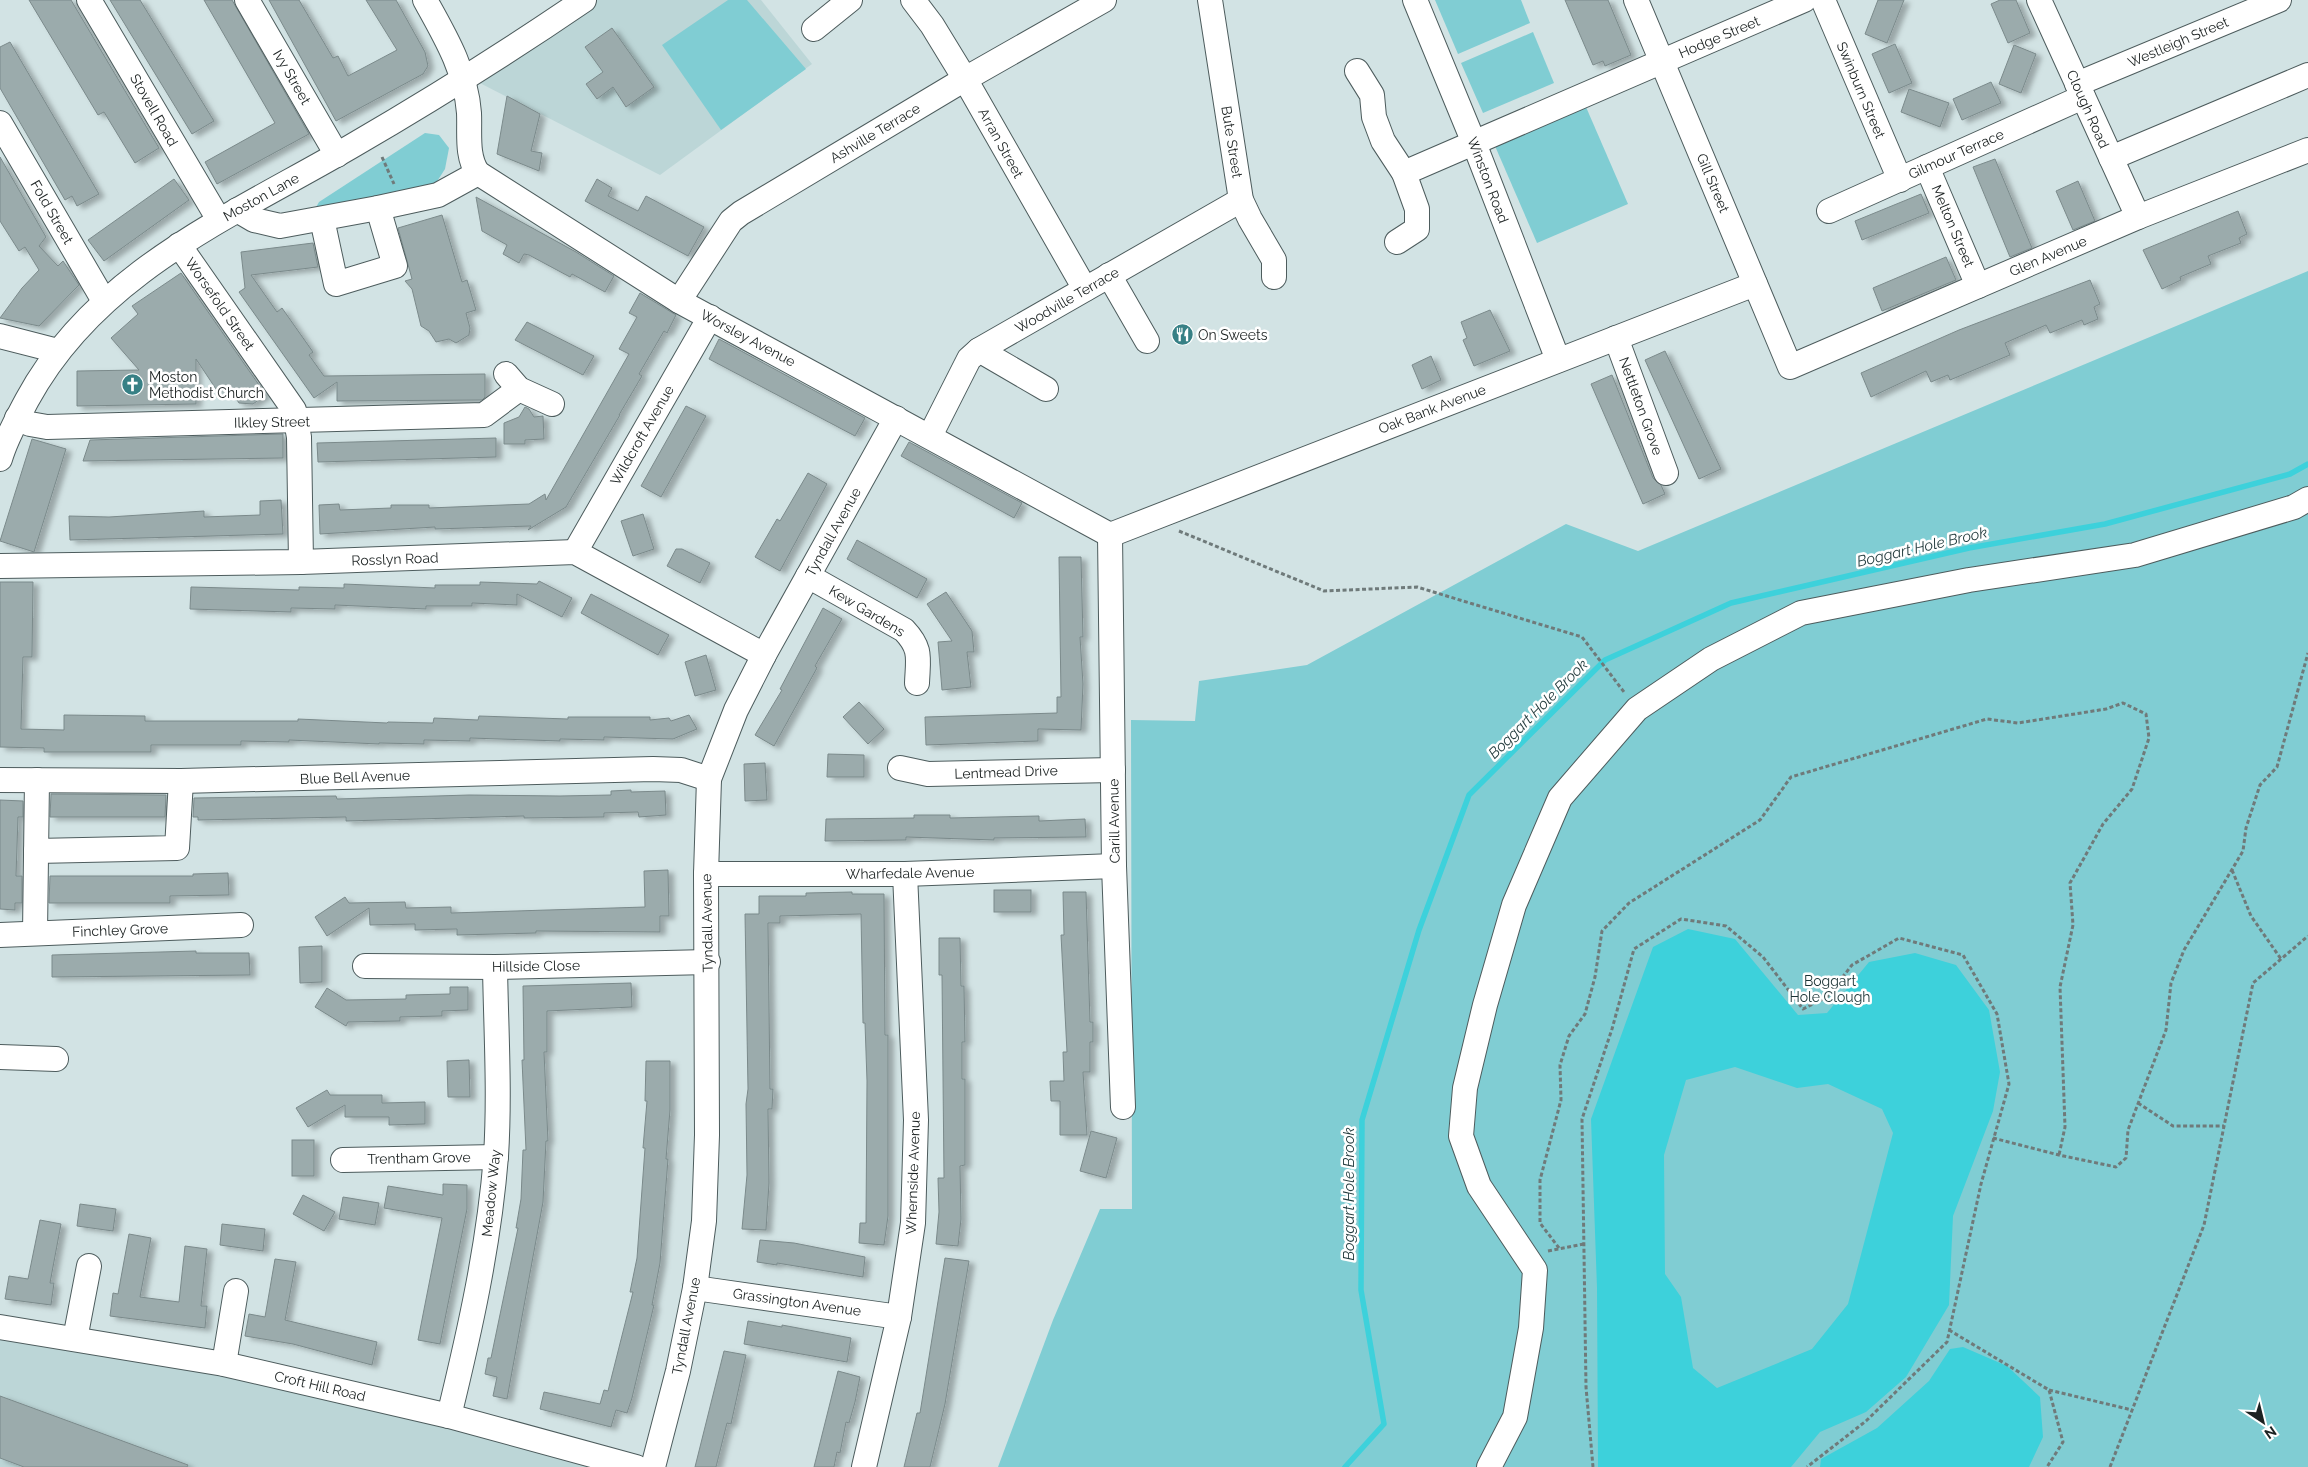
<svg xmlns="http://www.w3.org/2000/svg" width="2308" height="1467" viewBox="0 0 2308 1467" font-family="Raleway,sans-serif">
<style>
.built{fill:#bcd6d7}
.green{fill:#80cdd3}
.water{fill:#3dd1db;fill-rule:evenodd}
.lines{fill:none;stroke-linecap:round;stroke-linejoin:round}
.stream{stroke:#3dd1db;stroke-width:5.5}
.building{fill:#9babac;stroke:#7b8a8b;filter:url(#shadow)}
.minor-casing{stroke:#4d5c5d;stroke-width:26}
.path{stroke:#6f7a7a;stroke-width:3;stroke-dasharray:4 2.5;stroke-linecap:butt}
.minor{stroke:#fff;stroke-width:24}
.labels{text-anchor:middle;stroke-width:5;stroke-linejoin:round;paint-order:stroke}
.street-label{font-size:14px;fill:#1c2222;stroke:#fff}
.poi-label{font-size:14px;fill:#1c2222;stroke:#fff;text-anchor:start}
.park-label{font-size:14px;fill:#1b3335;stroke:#fff}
.water-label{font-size:15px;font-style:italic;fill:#253d3f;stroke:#fff}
</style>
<defs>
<filter id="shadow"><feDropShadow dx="5.5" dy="3" stdDeviation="2.5" flood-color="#0004"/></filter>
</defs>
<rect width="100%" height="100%" fill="#d2e3e4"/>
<g class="built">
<polygon points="593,0 761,0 812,64 660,175 474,80"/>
<polygon points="0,1337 313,1390 595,1467 0,1467"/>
</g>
<g class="green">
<polygon points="728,0 747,0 806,69 721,130 662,45"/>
<polygon points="1435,0 1521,0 1530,23 1458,54"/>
<polygon points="1533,32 1554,83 1483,113 1461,63"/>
<polygon points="1586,107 1628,204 1537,243 1495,146"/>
<polygon points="425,133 439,135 449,148 445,169 436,183 315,209 319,202"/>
<polygon points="2308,271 2308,1467 998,1467 1053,1320 1100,1209 1132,1209 1131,720 1195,721 1199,681 1307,665 1566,524 1638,551"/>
</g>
<g class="water">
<path d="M1688 929 1735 939 1798 1015 1827 1013 1869 962 1915 953 1956 965 1989 1010 2000 1072 1993 1111 1953 1216 1949 1305 1906 1377 1866 1412 1820 1432 1791 1467H1598L1597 1288 1591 1119 1653 947ZM1735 1067 1797 1088 1828 1084 1882 1109 1893 1133 1848 1304 1812 1349 1717 1388 1693 1368 1681 1297 1665 1274 1664 1155 1686 1080Z"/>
<polygon points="1963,1347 2007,1366 2040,1397 2043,1437 2029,1467 1820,1467 1821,1459 1877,1428 1929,1381 1950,1349"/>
</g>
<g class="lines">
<polyline class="stream" points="1345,1467 1384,1424 1361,1290 1362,1120 1419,930 1469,795 1605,660 1731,603 1969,548 2105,524 2290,474 2308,464"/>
</g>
<g class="building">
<polygon points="29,0 71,0 159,148 135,163 104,112 98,115"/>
<polygon points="110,0 140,0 214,121 192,134"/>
<polygon points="204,0 232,0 309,134 217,184 205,162 275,123"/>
<polygon points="269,0 299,0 333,58 338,56 348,76 397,50 366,0 396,0 425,52 428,66 423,74 336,121"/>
<polygon points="1565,0 1608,0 1631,55 1605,66 1603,61 1593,65"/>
<polygon points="1878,0 1904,0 1887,43 1865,34"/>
<polygon points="2000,0 2016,0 2030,33 2008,43 1991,4"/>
<polygon points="612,28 654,87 626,107 613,87 597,99 586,84 603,72 585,47"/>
<polygon points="10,42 99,194 77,206 72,196 65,200 0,88 0,47"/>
<polygon points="1895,44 1912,83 1889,93 1872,54"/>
<polygon points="2014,45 2036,54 2021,93 1999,84"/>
<polygon points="1991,82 2001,103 1962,120 1953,99"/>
<polygon points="1909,89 1949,103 1940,127 1901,112"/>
<polygon points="507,96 540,114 531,151 542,153 539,171 497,154"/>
<polygon points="0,157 46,237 39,246 58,266 63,261 79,285 39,326 0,318 22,288 39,270 25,247 19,251 0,221"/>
<polygon points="1995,159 2032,248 2010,257 1973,167"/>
<polygon points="174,179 189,200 104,261 88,240"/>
<polygon points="597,179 612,188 608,196 638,211 646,196 704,227 688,256 585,201"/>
<polygon points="2078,181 2095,221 2073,230 2056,191"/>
<polygon points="1921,194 1929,213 1862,240 1855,221"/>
<polygon points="476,197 576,252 614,276 605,292 572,274 570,277 529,255 524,254 519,263 503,254 507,245 482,231"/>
<polygon points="2238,211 2247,234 2239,238 2241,243 2208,256 2211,264 2180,277 2181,280 2162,289 2143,250"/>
<polygon points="442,215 462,282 467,280 476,310 466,313 470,328 469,335 456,343 449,339 436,342 429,331 421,326 412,289 405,281 412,279 398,228"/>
<polygon points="313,243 318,267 251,275 277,312 282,308 313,352 309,355 324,376 485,374 485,397 482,400 337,401 337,382 314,398 239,292 245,288 241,252"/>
<polygon points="1946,257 1956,280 1882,311 1873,288"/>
<polygon points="181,273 266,395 253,404 239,403 228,386 218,392 196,359 196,404 77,406 77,371 139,370 111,338 138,314 132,306"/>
<polygon points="2090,280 2100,304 2094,307 2098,319 2084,325 2082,320 2050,333 2046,325 2005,343 2010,355 1950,380 1948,375 1931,382 1926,371 1871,397 1861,373 1959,330"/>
<polygon points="640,293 676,315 667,333 664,331 639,374 642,376 619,415 620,415 566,507 528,530 531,526 435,529 435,527 320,534 319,505 339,504 340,510 391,508 391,505 429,505 429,508 529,504 545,494 546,500 629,354 619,349 637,317 629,313"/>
<polygon points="1490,310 1510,351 1474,366 1463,340 1467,338 1461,322"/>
<polygon points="527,322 594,356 583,375 515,340"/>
<polygon points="719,339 865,418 855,436 709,359"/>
<polygon points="1665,351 1721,469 1699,479 1645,360"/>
<polygon points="1431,356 1441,380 1422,389 1412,365"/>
<polygon points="1612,375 1653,478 1661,485 1665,494 1643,504 1591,384"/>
<polygon points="686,406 706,416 661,497 641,486"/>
<polygon points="525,407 529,409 534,417 543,416 544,439 525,440 525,444 504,444 504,423 519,417"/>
<polygon points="283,434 283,458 83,461 90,440"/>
<polygon points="496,438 496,457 318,462 317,443"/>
<polygon points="32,439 66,449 34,552 0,541"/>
<polygon points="909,442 1022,503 1014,518 901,456"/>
<polygon points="808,473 827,484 780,571 755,557 777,519 780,521"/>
<polygon points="281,500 283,534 70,540 69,516 109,517 204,511 204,517 260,515 260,501"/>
<polygon points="643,514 654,549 633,556 621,521"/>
<polygon points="857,540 927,579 917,598 847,559"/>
<polygon points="676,549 682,549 710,563 700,583 667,566"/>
<polygon points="1059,557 1081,557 1083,637 1080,637 1083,684 1081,730 1038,729 1038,741 926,745 925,717 1057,713 1057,697 1061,697"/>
<polygon points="539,581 572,598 562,617 517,594 517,605 472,603 472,606 426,606 426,609 335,605 335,609 291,608 291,612 190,609 191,587 299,590 299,587 344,588 344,584 435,588 435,585 480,585 480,582 537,584"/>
<polygon points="0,582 33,582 32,657 23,657 21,729 64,730 64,715 145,716 145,721 298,721 298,719 387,723 388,722 433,723 434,718 478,720 479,716 568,719 568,717 650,717 650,720 669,718 671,721 689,715 697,729 673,739 604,737 604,740 560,739 560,741 470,738 470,741 424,740 424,744 379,743 379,744 289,740 289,742 241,741 241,745 151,745 151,752 44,752 44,748 0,747"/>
<polygon points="946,592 972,631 974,652 967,652 971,687 942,690 938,642 952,641 927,604"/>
<polygon points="591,594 669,635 658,655 581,613"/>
<polygon points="823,608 842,619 815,666 817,668 774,746 755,735 782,690 780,689"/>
<polygon points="706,655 716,690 695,696 685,662"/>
<polygon points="859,702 884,729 868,744 843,717"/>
<polygon points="828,754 864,755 864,777 827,777"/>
<polygon points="765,763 767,800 745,801 744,764"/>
<polygon points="631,790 631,792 665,791 666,815 639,817 638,812 604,813 604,817 524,818 524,816 346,821 346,817 198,820 198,817 193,817 194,798 336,796 337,799 469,795 560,796 611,795 611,791"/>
<polygon points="51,794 166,795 165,817 50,817"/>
<polygon points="0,800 23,801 23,817 18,817 16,876 22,876 22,903 15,903 15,910 0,909"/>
<polygon points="914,815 950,815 950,818 1039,816 1039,821 1085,819 1086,837 994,838 994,840 906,837 906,840 825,841 826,819 914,818"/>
<polygon points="668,870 669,916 660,916 660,932 536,931 536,933 457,935 457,929 415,930 415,924 370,925 369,908 327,936 315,917 345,897 349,903 405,902 406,908 451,907 451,913 645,907 644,871"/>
<polygon points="228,873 229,895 170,896 170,903 49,903 50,876 193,876 193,874"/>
<rect x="994" y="890" width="37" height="22"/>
<polygon points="852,892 852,894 884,894 885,1035 888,1035 888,1216 884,1245 859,1243 860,1223 866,1223 867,1081 865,1023 863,1023 861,914 780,916 780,923 768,923 770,1089 773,1089 772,1109 768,1109 769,1183 766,1230 742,1229 747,1175 746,1104 748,1089 745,914 759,914 759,896 806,896 806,893"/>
<polygon points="1063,892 1086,892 1090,1022 1093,1022 1093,1042 1090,1042 1090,1072 1083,1072 1087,1135 1060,1135 1060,1101 1051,1101 1050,1081 1064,1081 1063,1052 1067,1052 1061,935 1064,935"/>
<polygon points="939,938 960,938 961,986 964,986 965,1042 962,1042 962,1079 965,1079 965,1165 960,1166 961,1219 958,1246 936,1244 939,1212 938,1178 944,1178 942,975 939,975"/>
<polygon points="322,946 322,982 300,983 299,947"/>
<polygon points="196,951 196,953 249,953 250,975 52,977 52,955"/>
<polygon points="631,983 632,1007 547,1011 547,1052 544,1052 548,1141 546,1141 543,1202 507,1399 493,1396 497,1377 485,1374 488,1358 491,1358 518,1228 516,1228 521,1199 523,1150 526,1150 522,1060 524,1060 523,986"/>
<polygon points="450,987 468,987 468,1010 442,1011 442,1016 400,1017 400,1021 348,1022 346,1026 315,1007 327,988 346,1000 406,999 406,995 450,994"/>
<polygon points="469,1060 470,1097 448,1097 447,1061"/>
<polygon points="646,1061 670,1061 670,1110 666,1159 668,1159 660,1263 652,1305 654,1305 632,1398 627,1413 616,1410 611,1427 540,1409 544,1392 600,1404 604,1390 608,1391 633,1292 630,1292 637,1258 645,1148 643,1148 647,1101 645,1101"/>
<polygon points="327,1090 330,1095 382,1095 382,1103 425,1102 425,1124 389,1125 389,1117 345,1117 345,1105 308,1127 296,1108"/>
<polygon points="1091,1131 1117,1138 1106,1178 1080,1171"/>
<rect x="292" y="1140" width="22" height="36"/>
<polygon points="443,1184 467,1185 467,1209 440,1344 418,1340 442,1218 384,1208 388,1186 443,1195"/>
<polygon points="303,1195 335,1212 324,1231 293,1214"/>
<polygon points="343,1197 379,1203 375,1225 339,1219"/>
<polygon points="80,1204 116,1209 113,1231 77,1226"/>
<polygon points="40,1220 61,1224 50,1283 54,1283 51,1305 5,1299 9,1276 28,1279"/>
<polygon points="222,1224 265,1229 263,1251 220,1245"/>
<polygon points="129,1234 151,1238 140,1297 179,1302 185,1246 207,1249 201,1306 207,1306 205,1328 110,1316 113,1293 118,1294"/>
<polygon points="760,1240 794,1243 865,1257 863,1277 777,1263 777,1265 757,1262"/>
<polygon points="945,1258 969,1261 945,1404 930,1467 904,1467 917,1413 920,1413"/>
<polygon points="275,1259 296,1262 285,1320 377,1342 372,1365 293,1344 245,1336 249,1314 265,1317"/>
<polygon points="748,1321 782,1327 782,1325 851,1338 847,1362 744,1344"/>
<polygon points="724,1351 746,1355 731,1424 727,1423 716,1467 695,1467"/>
<polygon points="838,1371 860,1377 855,1402 849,1423 846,1422 840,1453 837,1452 834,1467 814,1467"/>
<polygon points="0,1396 188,1465 187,1467 24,1467 0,1458"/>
</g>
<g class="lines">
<defs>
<g id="minor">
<polyline points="89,0 219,220"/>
<polyline points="247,0 337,155"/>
<path d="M425 0C445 36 466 71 469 113 470 132 466 157 478 173L679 301 1110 535"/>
<polyline points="913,0 932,25 965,79 1085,289"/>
<polyline points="1210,0 1241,200 1250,219 1274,260 1274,277"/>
<polyline points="1415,0 1474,143 1558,360"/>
<polyline points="1636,0 1790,367 2138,217 2308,150"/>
<polyline points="1823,0 1900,180"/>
<polyline points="2039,0 2138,217"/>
<polyline points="814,29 850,0"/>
<polyline points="1357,71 1372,95 1374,117 1383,141 1404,173 1417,209 1417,229 1397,242"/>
<polyline points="2077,84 2279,0"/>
<polyline points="0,123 104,301"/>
<polyline points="2111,158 2308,75"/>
<polyline points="1927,167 1978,286"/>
<polyline points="1404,173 1804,0"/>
<polyline points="237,210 254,220 280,226 378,208 438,195 478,173"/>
<polyline points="1829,211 2083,97"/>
<polyline points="322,219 336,284 395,266 378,208"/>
<polyline points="179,245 294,410 299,437 301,562"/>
<polyline points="1109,275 1147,341"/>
<polyline points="679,301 731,221 741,213 965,79 1104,0"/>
<polyline points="0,336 58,351"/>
<polyline points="1616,338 1666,473"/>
<polyline points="979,350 1046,389"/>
<polyline points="506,374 519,389 552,404"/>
<polyline points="17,418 30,424 47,427 484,415 519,389"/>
<polyline points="930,436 969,359 979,350 1241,200"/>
<path d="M0 459C6 438 17 419 27 400 96 272 232 216 352 146 431 100 508 52 584 0"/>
<polyline points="1110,535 1755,284"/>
<polyline points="1110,535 1114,866 1123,1107"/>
<polyline points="575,552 710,317"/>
<polyline points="0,566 301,562 575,552 764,655"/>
<path d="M808 576 904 630C922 649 918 658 917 683"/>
<polyline points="900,768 928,774 1113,770"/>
<polyline points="0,780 181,781 653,769 681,770 709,779"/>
<polyline points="36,851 177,848 181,781"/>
<polyline points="706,874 905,874 1114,866"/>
<polyline points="35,933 37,780"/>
<polyline points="0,935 241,925"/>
<polyline points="365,966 495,967 708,962"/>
<polyline points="0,1057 56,1059"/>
<polyline points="343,1160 496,1157"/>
<polyline points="695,1288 899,1317"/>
<polyline points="0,1327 224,1364 449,1416 636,1467"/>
<polyline points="75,1339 89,1266"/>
<polyline points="224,1364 236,1291"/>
<path d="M449 1416C470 1330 489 1245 496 1156 500 1093 496 1029 495 967"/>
<polyline points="653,1467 678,1371 695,1288 704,1221 707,1135 706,874 709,779 736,710 764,655 896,418"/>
<polyline points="864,1467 899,1317 913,1223 916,1120 905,874"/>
<polyline points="1489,1467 1515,1417 1531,1328 1535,1270 1479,1186 1461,1136 1465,1088 1485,1005 1514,905 1560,798 1637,709 1711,659 1801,613 1969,580 2135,555 2294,507 2308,499"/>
</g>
</defs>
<use href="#minor" class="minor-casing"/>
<g class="path">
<polyline points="382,157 394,184"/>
<polyline points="1179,531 1324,591 1417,587 1582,637 1624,692"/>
<polyline points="2232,870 2251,916 2281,959"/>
<polyline points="2138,1103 2173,1126 2224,1126"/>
<polyline points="1993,1138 2059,1155 2116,1167 2126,1158 2128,1130 2166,1030 2171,983 2184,950 2243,851 2246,828 2260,785 2277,767 2308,653"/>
<polyline points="1559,1248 1540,1223 1540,1180 1561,1100 1560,1065 1569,1036 1585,1014 1595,977 1602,931 1629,903 1760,820 1791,777 1987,719 2018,723 2106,709 2123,703 2146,714 2149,738 2132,789 2103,824 2070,883 2073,925 2060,987 2065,1127 2059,1155"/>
<polyline points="1548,1251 1584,1244"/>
<polyline points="1949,1330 2049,1390 2063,1442 2047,1467"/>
<polyline points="2049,1390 2132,1410"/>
<polyline points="1593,1467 1586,1387 1582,1119 1612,1029 1634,949 1681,919 1726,926 1763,957 1803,1009 1827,997 1852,965 1899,938 1963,955 1997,1014 2009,1084 1981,1184 1947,1342 1866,1421 1807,1467"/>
<polyline points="2110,1467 2204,1225 2253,983 2308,936"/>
</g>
<use href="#minor" class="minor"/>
</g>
<defs>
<symbol id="restaurant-disc" viewBox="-11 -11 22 22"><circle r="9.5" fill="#378085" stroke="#fff"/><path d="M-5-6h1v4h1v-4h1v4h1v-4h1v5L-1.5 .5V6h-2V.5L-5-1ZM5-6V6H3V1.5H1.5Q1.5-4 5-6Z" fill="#fff"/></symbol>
<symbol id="church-disc" viewBox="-11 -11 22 22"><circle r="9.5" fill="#378085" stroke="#fff"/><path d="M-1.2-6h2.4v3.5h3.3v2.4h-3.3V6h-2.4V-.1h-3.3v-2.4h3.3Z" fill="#fff"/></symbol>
</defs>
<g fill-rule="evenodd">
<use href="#restaurant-disc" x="1170" y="322" width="25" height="25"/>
<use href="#church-disc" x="120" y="372" width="25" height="25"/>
</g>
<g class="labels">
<g class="street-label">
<text transform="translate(1719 37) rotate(-23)" y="5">Hodge Street</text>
<text transform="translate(2178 42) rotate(-23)" y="5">Westleigh Street</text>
<text transform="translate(292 77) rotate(60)" y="5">Ivy Street</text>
<text transform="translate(1861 90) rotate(67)" y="5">Swinburn Street</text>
<text transform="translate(2088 109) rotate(66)" y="5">Clough Road</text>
<text transform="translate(154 110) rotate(60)" y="5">Stovell Road</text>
<text transform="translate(875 133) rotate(-31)" y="5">Ashville Terrace</text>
<text transform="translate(1232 142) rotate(81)" y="5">Bute Street</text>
<text transform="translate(1001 143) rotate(61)" y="5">Arran Street</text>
<text transform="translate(1956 154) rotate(-24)" y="5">Gilmour Terrace</text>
<text transform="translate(1488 180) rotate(69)" y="5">Winston Road</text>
<text transform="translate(1713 183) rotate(67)" y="5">Gill Street</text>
<text transform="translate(261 197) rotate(-29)" y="5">Moston Lane</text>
<text transform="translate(52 212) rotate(60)" y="5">Fold Street</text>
<text transform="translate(1953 226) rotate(67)" y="5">Melton Street</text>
<text transform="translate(2048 256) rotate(-23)" y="5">Glen Avenue</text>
<text transform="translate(1067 300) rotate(-30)" y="5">Woodville Terrace</text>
<text transform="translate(220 304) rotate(55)" y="5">Worsefold Street</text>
<text transform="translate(748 338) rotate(28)" y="5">Worsley Avenue</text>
<text transform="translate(1641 406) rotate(70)" y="5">Nettleton Grove</text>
<text transform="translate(1432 409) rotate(-21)" y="5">Oak Bank Avenue</text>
<text transform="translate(272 422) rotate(-1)" y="5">Ilkley Street</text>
<text transform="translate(642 435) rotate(-60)" y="5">Wildcroft Avenue</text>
<text transform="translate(833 532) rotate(-61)" y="5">Tyndall Avenue</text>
<text transform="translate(395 559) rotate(-2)" y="5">Rosslyn Road</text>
<text transform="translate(867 611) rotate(31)" y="5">Kew Gardens</text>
<text transform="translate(1006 772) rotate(-2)" y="5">Lentmead Drive</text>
<text transform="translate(355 777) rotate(-2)" y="5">Blue Bell Avenue</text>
<text transform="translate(1114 821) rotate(-91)" y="5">Carill Avenue</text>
<text transform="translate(910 873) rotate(-1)" y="5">Wharfedale Avenue</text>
<text transform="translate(707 923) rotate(-91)" y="5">Tyndall Avenue</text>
<text transform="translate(120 930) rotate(-2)" y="5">Finchley Grove</text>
<text transform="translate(536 966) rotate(-1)" y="5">Hillside Close</text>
<text transform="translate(419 1158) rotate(-1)" y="5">Trentham Grove</text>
<text transform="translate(913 1173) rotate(-88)" y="5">Whernside Avenue</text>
<text transform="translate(491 1193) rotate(-84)" y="5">Meadow Way</text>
<text transform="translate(797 1302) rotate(8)" y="5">Grassington Avenue</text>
<text transform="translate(686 1326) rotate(-79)" y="5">Tyndall Avenue</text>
<text transform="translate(320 1386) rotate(13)" y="5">Croft Hill Road</text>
</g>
<g class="poi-label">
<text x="1198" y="340">On Sweets</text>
<text x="149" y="382">Moston<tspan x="149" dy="16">Methodist Church</tspan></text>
</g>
<g class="park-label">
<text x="1830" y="986">Boggart<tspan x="1830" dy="16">Hole Clough</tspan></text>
</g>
<g class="water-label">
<text transform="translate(1922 547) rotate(-13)" y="5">Boggart Hole Brook</text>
<text transform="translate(1538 709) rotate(-45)" y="5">Boggart Hole Brook</text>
<text transform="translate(1349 1194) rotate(-90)" y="5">Boggart Hole Brook</text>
</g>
</g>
<g transform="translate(2263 1422) rotate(145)" stroke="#ffffff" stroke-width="4" paint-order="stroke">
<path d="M0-4L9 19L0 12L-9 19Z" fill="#1c2222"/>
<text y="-8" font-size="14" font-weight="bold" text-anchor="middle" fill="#1c2222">N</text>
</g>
</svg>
